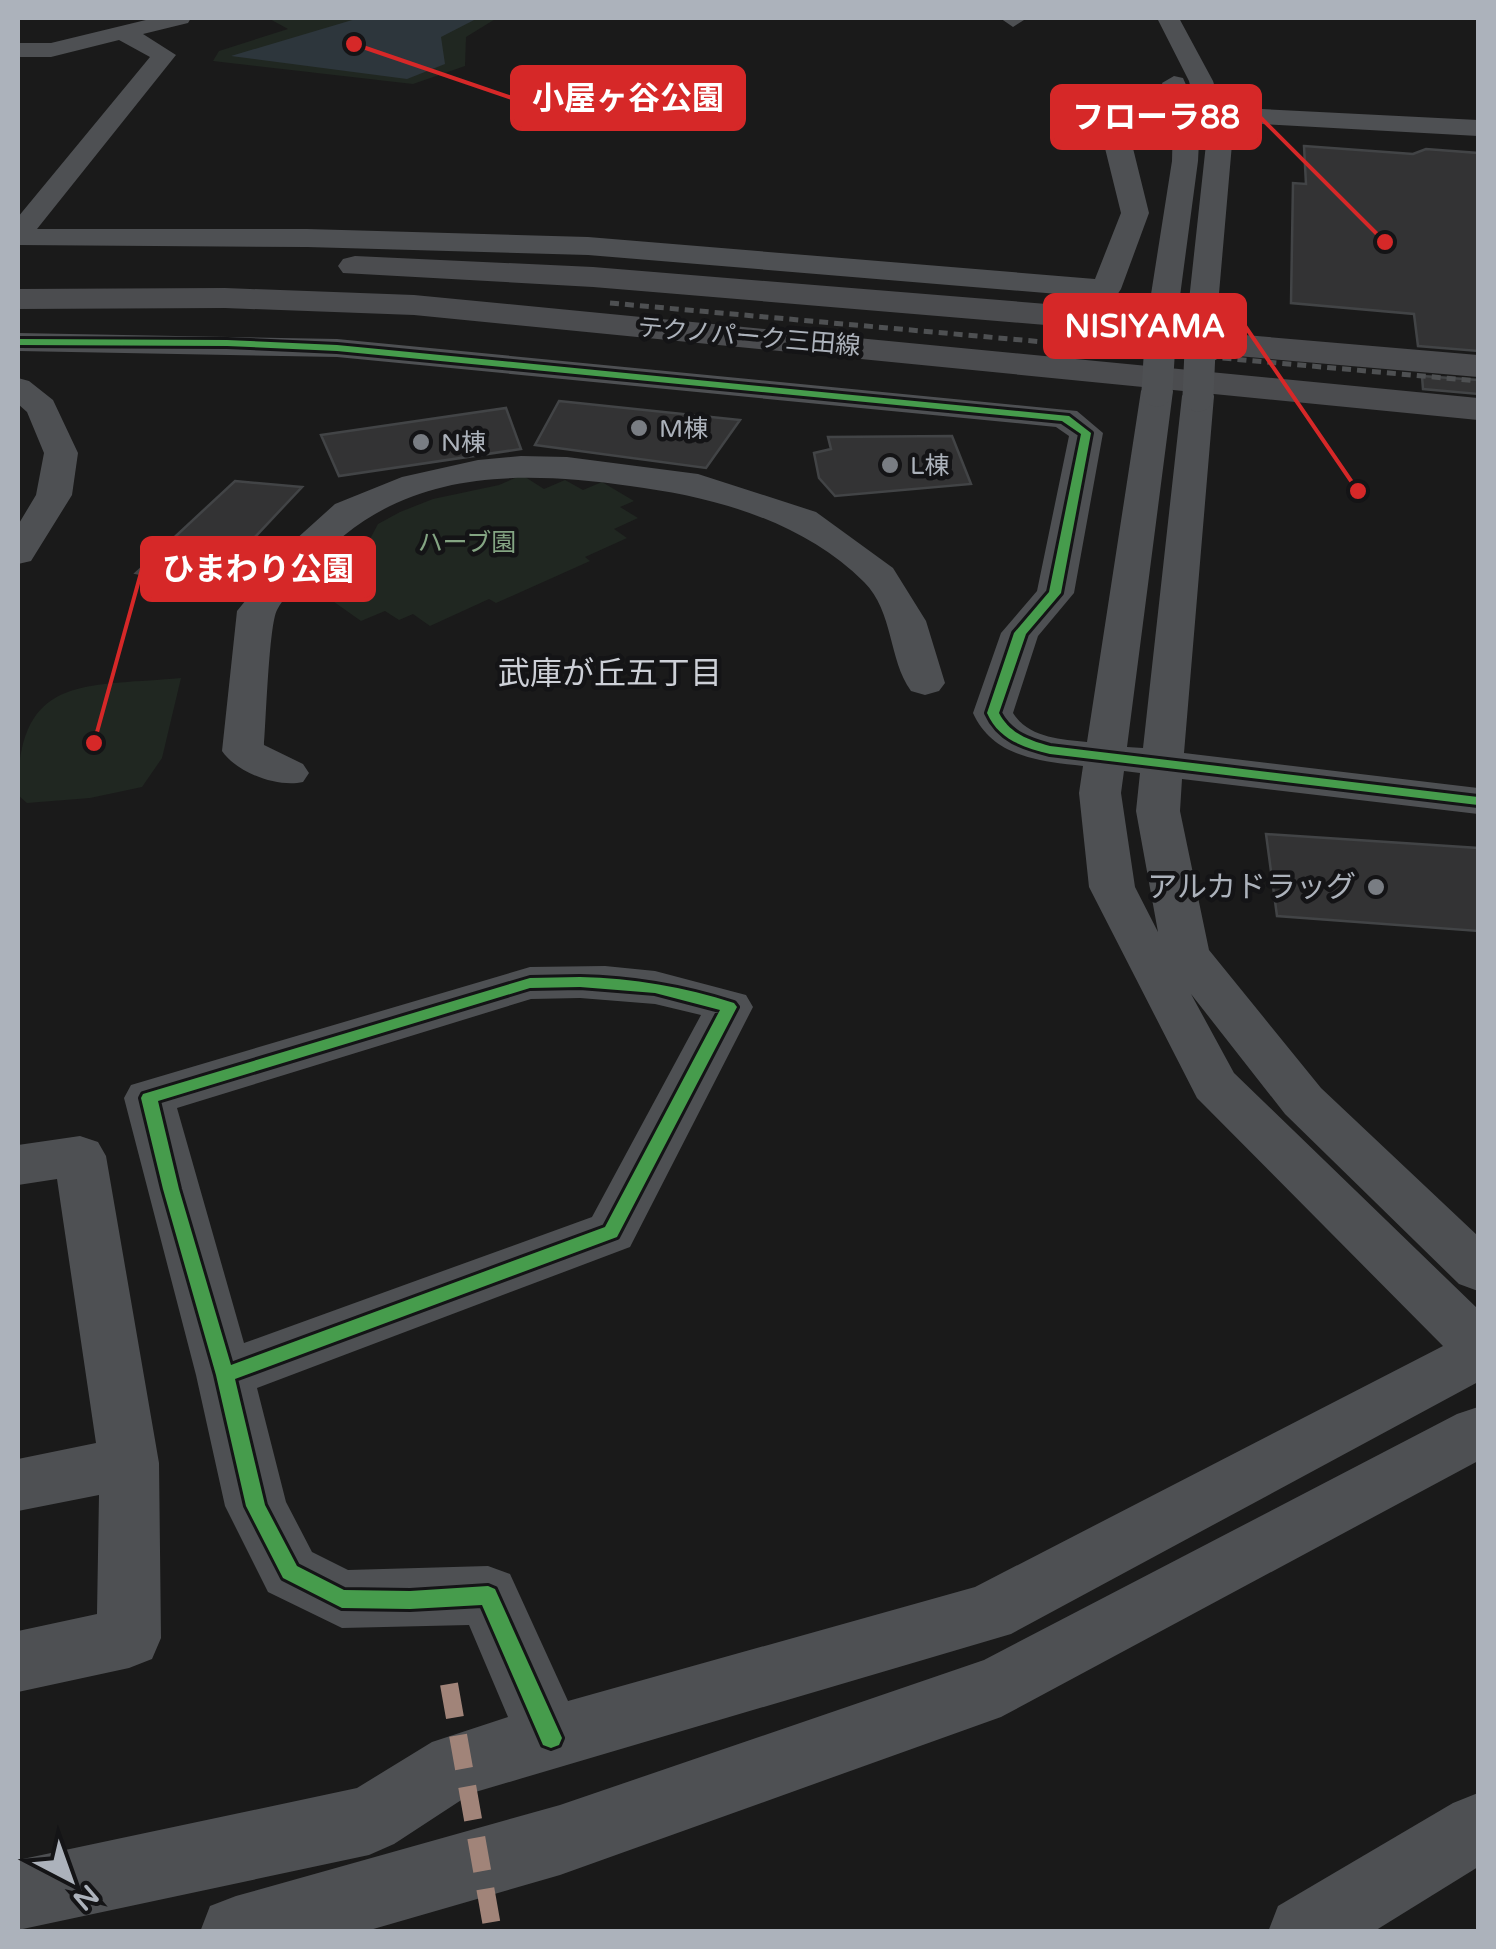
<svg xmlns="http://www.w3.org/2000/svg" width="1496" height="1949" viewBox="0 0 1496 1949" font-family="'Varela Round','Noto Sans JP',sans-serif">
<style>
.green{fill:#202721}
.water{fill:#2d363c}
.building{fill:#333334;stroke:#424446;stroke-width:2.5}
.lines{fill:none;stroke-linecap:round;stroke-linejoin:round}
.minor{fill:#4e5053;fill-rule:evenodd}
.major{fill:#4b4c4f;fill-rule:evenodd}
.rail{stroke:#4e5052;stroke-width:5;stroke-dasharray:9 6;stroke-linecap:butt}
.minor-bridge{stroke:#4e5053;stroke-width:31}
.quiet{stroke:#a18479;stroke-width:18;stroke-dasharray:34 18;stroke-linecap:butt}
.cycleway-casing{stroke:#141416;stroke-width:6}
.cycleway{fill:#469c4c;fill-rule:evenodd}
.poi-dot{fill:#797d83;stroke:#141416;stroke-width:4}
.labels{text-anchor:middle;stroke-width:9;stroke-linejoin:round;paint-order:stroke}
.far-street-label{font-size:25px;fill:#acb2bb;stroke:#141416}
.far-poi-label{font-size:25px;fill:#acb2bb;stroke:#141416;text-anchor:start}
.far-park-label{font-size:25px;fill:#84a583;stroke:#141416}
.poi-label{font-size:30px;fill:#acb2bb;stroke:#141416;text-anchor:end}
.neighbourhood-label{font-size:32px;fill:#cdd0d7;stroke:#141416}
.leader{fill:none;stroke:#d62828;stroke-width:4}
.callout-dot{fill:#d62828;stroke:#141416;stroke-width:4}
.callout{fill:#d62828;stroke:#d62828;stroke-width:4}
.callout-label{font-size:32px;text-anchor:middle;font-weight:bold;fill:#fff}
</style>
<rect width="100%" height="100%" fill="#1a1a1a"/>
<g class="green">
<polygon points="268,18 497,18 466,37 465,66 413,84 213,61 219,51 288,29"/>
<polygon points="522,475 544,489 565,480 583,490 602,482 634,501 620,507 638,518 614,529 627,538 585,557 590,561 496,603 489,599 430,626 413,614 399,620 385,611 361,621 320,592 338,584 329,577 355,566 337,553 370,539 378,524 400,512 433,499 499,485"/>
<path d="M181 678 162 758 142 787 90 798 27 803 18 795C17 673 84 687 181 678Z"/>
</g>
<polygon class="water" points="359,18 478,18 441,37 445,64 407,79 231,56"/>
<g class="building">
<polygon points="1304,146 1413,154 1426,149 1478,153 1478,351 1418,346 1414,314 1291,303 1293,183 1306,184"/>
<polygon points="1422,376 1478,380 1478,394 1423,389"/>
<polygon points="559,401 740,420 706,468 535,445"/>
<polygon points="506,408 521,449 339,476 321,435"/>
<polygon points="952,436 971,484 835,496 819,478 814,453 831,449 828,437"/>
<polygon points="235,481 302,487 208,587 136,573"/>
<polygon points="1266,834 1478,848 1478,931 1277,916"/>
</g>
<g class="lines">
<g class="minor">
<polygon points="154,18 191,18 188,23 143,34 176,55 37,229 307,229 588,237 1095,279 1121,213 1100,128 1102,120 1122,108 1170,105 1162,83 1174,76 1183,78 1195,105 1189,81 1157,18 1179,18 1213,81 1221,107 1478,120 1478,136 1225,122 1232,144 1216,328 1212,335 1190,335 1186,328 1206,144 1200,121 1198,161 1176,326 1172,333 1150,333 1146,326 1172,161 1173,120 1127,124 1149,213 1121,289 1117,295 1106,298 588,255 307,247 18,245 18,217 150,57 119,40 51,57 18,57 18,43 51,43"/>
<polygon points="1000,18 1023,18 1024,20 1013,27"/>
<path d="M18 333 337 339 1077 411 1103 433 1074 593 1038 636 1013 713C1029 738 1060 739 1087 742L1141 391 1146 384H1168L1173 391 1127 747 1143 748 1182 396 1187 389H1209L1214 396 1184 753 1478 788V814L1182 779 1180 811 1209 950 1321 1088 1478 1236V1291L1459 1284 1285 1114 1191 994 1234 1073 1478 1309V1382L1011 1634 472 1793 394 1844 369 1855 18 1930V1860L357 1788 432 1742 508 1717 469 1625 342 1628 268 1592 225 1506 196 1375 124 1098 131 1085 530 967 605 966 655 971 746 995 753 1007 630 1247 257 1388 286 1502 312 1552 348 1570 488 1566 510 1574 568 1701 975 1587 1443 1346 1197 1098 1089 887 1079 793 1083 766C1039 761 993 757 973 713L1001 633 1037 591 1069 436 1056 427 337 357 18 351ZM1124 771 1140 773 1136 811 1158 932 1135 887 1121 793ZM580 998 655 1004 701 1015 592 1217 244 1343 177 1108 531 999Z"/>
<polygon points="18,378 29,381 53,400 78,453 72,495 31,561 18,564 18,525 36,495 44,453 27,412 18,404"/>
<path d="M521 456 567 457 698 474 816 512 893 568 926 621 945 683 939 691 925 695 911 691C888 659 894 612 864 582 801 520 714 497 630 486 507 469 390 470 305 575 296 586 283 598 277 610 269 625 266 722 264 745L303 764 309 773 303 782C278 788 237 773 222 751L237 611 294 541 335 504 402 477 478 460Z"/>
<polygon points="80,1136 98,1142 106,1156 159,1463 161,1638 152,1659 129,1668 18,1692 18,1631 97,1614 99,1495 18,1511 18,1459 96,1443 57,1179 18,1185 18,1145"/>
<polygon points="1478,1407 1478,1461 1001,1717 560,1875 363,1932 200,1932 210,1906 236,1896 560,1805 984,1660 1457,1414"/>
<polygon points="1478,1793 1478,1867 1373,1932 1268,1932 1278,1906 1453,1803"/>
</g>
<g class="major">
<polygon points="355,256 593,267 1207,317 1220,320 1225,328 1221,333 1478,355 1478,377 1168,350 1155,347 1150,339 1153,334 593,287 343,273 338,266 343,259"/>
<polygon points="225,288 414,295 1478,398 1478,420 414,315 225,308 18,309 18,289"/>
</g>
<polyline class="rail" points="610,303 1478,381"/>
<g class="minor-bridge">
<polyline points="1157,391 1161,326"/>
<polyline points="1198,396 1201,328"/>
</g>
<polyline class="quiet" points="449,1684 493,1932"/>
<defs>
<g id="cycleway">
<path d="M18 339 227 340 337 345 1069 416 1091 433 1061 593 1026 634 999 713C1010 734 1029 740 1050 746L1478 797V805L1050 754C1023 747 999 740 987 713L1014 633 1049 592 1081 434 1062 421 337 351 227 346 18 345Z"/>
<path d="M580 977C634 978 684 987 734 1003L737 1007 617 1237 235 1379 265 1505 297 1566 344 1590 410 1591 488 1586 495 1589 562 1738 559 1745 551 1748 543 1745 482 1605 410 1609 342 1608 283 1578 246 1506 216 1375 163 1189 141 1098 143 1094 530 978ZM580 987 655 993 720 1010 605 1227 231 1365 179 1189 158 1101 530 988Z"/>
</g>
</defs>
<use href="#cycleway" class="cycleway-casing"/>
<use href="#cycleway" class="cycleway"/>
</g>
<g class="poi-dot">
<circle cx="639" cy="428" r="10"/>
<circle cx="421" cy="442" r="10"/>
<circle cx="890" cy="465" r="10"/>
<circle cx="1376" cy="887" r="10"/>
</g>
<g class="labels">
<g class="far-street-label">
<text transform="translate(749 336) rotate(5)" y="9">テクノパーク三田線</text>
</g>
<g class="far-poi-label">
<text x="659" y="437">M棟</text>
<text x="441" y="451">N棟</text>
<text x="910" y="474">L棟</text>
</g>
<g class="far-park-label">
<text x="467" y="551">ハーブ園</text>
</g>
<g class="poi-label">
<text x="1356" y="897">アルカドラッグ</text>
</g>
<g class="neighbourhood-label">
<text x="610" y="684">武庫が丘五丁目</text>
</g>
</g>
<path class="leader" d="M354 44L512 98M1385 242L1260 117M1358 491L1245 326M94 743L142 569"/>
<g class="callout-dot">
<circle cx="354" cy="44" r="10"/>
<circle cx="1385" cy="242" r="10"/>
<circle cx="1358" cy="491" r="10"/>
<circle cx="94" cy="743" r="10"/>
</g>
<g class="callout">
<rect x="512" y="67" width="232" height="62" rx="10"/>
<rect x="1052" y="86" width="208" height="62" rx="10"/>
<rect x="1045" y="295" width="200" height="62" rx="10"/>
<rect x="142" y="538" width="232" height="62" rx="10"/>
</g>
<g class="callout-label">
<text x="628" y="109">小屋ヶ谷公園</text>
<text x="1156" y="128">フローラ88</text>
<text x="1145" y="337">NISIYAMA</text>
<text x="258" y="580">ひまわり公園</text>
</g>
<rect width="1496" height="1949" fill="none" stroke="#acb2bb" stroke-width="40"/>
<g transform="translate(70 1879) rotate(139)" stroke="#141416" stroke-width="8" paint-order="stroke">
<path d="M0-8L18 38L0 25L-18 38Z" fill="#acb2bb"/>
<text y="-15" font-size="28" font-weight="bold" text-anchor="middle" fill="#acb2bb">N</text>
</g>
</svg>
